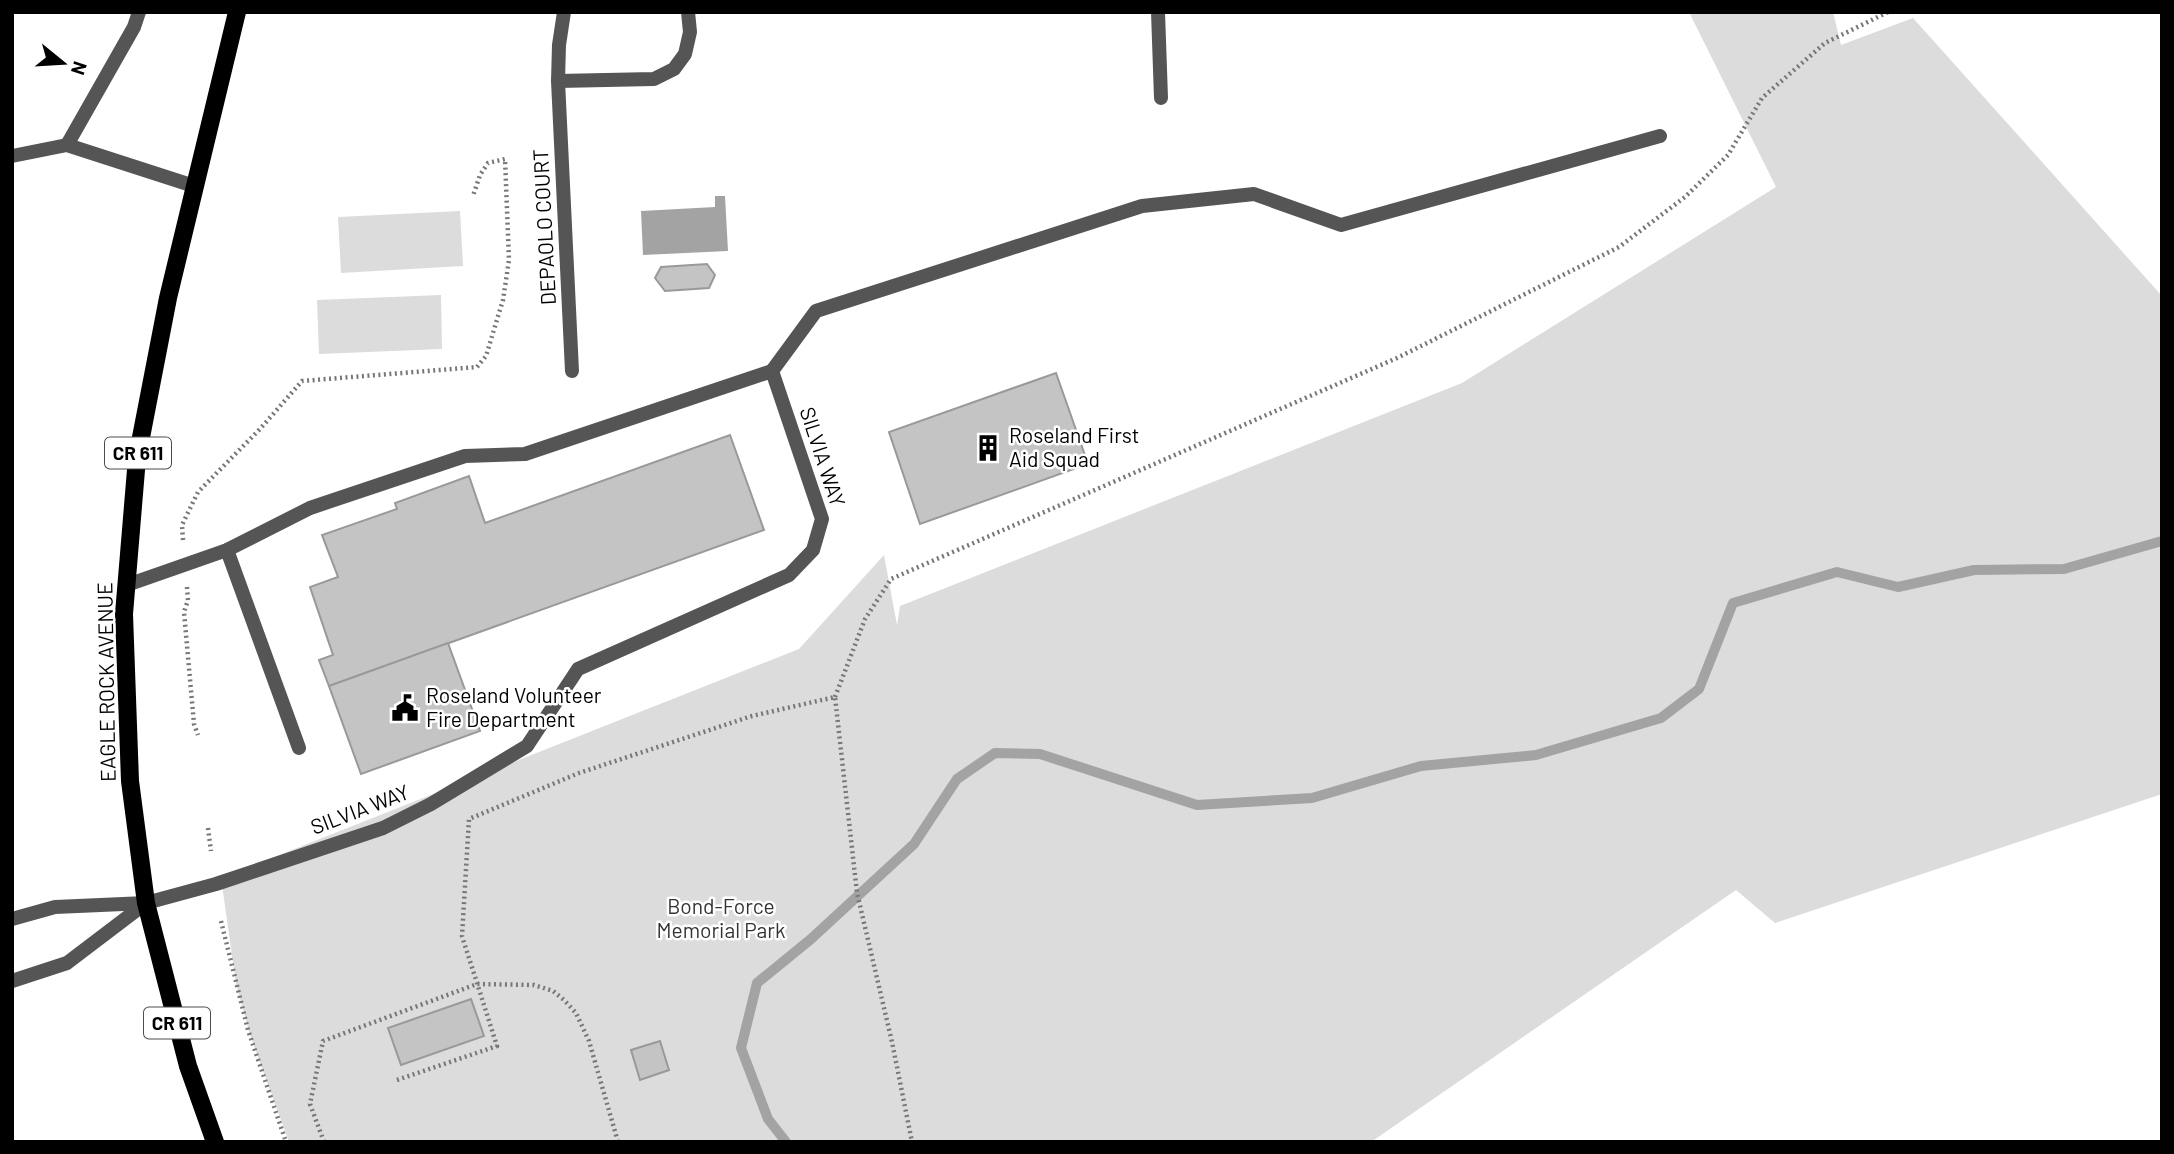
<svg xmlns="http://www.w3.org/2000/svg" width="2174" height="1154" viewBox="0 0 2174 1154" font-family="Barlow,sans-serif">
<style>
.green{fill:#dcdcdc}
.water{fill:#a3a3a3}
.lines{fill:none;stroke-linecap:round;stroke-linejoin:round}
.stream{stroke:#a3a3a3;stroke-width:10}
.building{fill:#c4c4c4;stroke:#999;stroke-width:2}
.path{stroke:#777;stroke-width:4.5;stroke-dasharray:2 3.5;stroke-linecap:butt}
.lane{stroke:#555;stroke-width:14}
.street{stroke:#555;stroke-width:14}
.primary{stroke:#000;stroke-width:18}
.labels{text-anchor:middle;stroke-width:5;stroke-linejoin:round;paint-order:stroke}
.shield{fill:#fff;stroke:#4c4c4c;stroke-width:2}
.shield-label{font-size:19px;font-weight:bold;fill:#000}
.street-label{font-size:21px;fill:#000;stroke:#fff}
.poi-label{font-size:21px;fill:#000;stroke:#fff;text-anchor:start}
.park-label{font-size:21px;fill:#333;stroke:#fff}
</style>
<rect width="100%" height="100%" fill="#fff"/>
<g class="green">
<polygon points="1689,12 1833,12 1841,45 1913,18 2162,296 2162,794 1775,923 1736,890 1371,1142 289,1142 250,1035 236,984 221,878 799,649 884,555 897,625 900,606 1462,383 1776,187"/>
<polygon points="460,211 463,266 341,273 338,217"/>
<polygon points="441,295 442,349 319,354 317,300"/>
</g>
<polygon class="water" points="715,196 725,196 728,251 643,255 641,211 715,207"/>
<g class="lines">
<polyline class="stream" points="786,1142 768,1119 741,1048 757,983 811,939 914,844 957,779 995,753 1040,754 1197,805 1312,798 1421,766 1536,755 1661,718 1699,689 1733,603 1837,572 1898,587 1974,570 2064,569 2162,541"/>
</g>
<g class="building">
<polygon points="707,264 715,275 709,288 665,291 655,278 661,267"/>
<polygon points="1056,373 1088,464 920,524 889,432"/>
<polygon points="730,435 764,530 329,686 319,660 333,655 310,587 338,577 322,535 397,509 395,503 469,476 485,523"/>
<polygon points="448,643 480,731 361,774 329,686"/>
<polygon points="471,999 484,1036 401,1065 388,1028"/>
<polygon points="660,1041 669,1070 640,1080 631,1050"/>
</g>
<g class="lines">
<g class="path">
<polyline points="183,540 182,525 198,492 260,429 302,381 477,367 486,356 503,300 509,260 505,159 488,163 480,175 473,196"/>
<polyline points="187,587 188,600 184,612 194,724 198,735"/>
<polyline points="835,697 865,619 891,579 1397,358 1619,247 1685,197 1728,155 1762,98 1825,43 1888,12"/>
<polyline points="208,828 211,851"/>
<polyline points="221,921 248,1030 286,1142"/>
<polyline points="397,1080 497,1046 462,936 469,819 579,773 752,716 835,697 857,893 892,1042 912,1142"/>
<polyline points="324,1142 310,1104 323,1041 477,984 534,985 553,991 564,1000 576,1013 589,1041 618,1142"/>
</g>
<g class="lane">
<polyline points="67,145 134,27 139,12"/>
<polyline points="12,156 67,145 194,186"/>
<polyline points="772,371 816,311 1142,206 1254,194 1341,225 1660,136"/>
<polyline points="227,550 299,748"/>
</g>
<g class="street">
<polyline points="564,12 559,45 558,81 654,79 674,69 685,54 690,32 688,12"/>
<polyline points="1158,12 1161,98"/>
<polyline points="558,81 572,371"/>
<polyline points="12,919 55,907 146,903 216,884 383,828 431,804 527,746 578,669 789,575 813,550 822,519 772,371 525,454 465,456 310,508 227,550 127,585"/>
<polyline points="12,981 67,963 146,903"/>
</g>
<polyline class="primary" points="215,1142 188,1066 146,903 130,781 124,614 137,458 168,298 237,12"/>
</g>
<defs>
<symbol id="building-bare" viewBox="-9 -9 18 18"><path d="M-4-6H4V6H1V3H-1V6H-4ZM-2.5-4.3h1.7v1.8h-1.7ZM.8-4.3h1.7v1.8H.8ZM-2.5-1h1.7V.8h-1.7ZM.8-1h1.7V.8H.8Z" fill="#000" stroke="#fff" stroke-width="2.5" paint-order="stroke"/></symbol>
<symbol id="civic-bare" viewBox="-9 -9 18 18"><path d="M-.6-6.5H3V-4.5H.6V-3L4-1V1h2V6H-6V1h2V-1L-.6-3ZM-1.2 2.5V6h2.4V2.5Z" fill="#000" stroke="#fff" stroke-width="2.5" paint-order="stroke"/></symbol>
</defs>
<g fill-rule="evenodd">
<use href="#building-bare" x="969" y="429" width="38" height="38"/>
<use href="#civic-bare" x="386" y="689" width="38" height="38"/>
</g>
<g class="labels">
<g class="shield">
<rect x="105" y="437.5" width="66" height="31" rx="5"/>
<rect x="144" y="1007.5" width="66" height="31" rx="5"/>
</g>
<g class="shield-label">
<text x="138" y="460">CR 611</text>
<text x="177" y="1030">CR 611</text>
</g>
<g class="street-label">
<text transform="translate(545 227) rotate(-93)" y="7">DEPAOLO COURT</text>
<text transform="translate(822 457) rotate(72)" y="7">SILVIA WAY</text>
<text transform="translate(107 682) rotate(-91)" y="7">EAGLE ROCK AVENUE</text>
<text transform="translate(360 810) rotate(-21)" y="7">SILVIA WAY</text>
</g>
<g class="poi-label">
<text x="1009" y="443">Roseland First<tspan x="1009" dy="24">Aid Squad</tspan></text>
<text x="426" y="703">Roseland Volunteer<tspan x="426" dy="24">Fire Department</tspan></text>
</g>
<g class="park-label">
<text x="721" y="914">Bond-Force<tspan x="721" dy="24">Memorial Park</tspan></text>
</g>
</g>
<rect width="2174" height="1154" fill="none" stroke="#000000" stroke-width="28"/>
<g transform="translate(63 63) rotate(108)" stroke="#ffffff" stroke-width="5" paint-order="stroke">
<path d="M0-5L12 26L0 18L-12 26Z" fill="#000000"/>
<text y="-10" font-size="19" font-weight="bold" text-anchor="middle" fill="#000000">N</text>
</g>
</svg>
